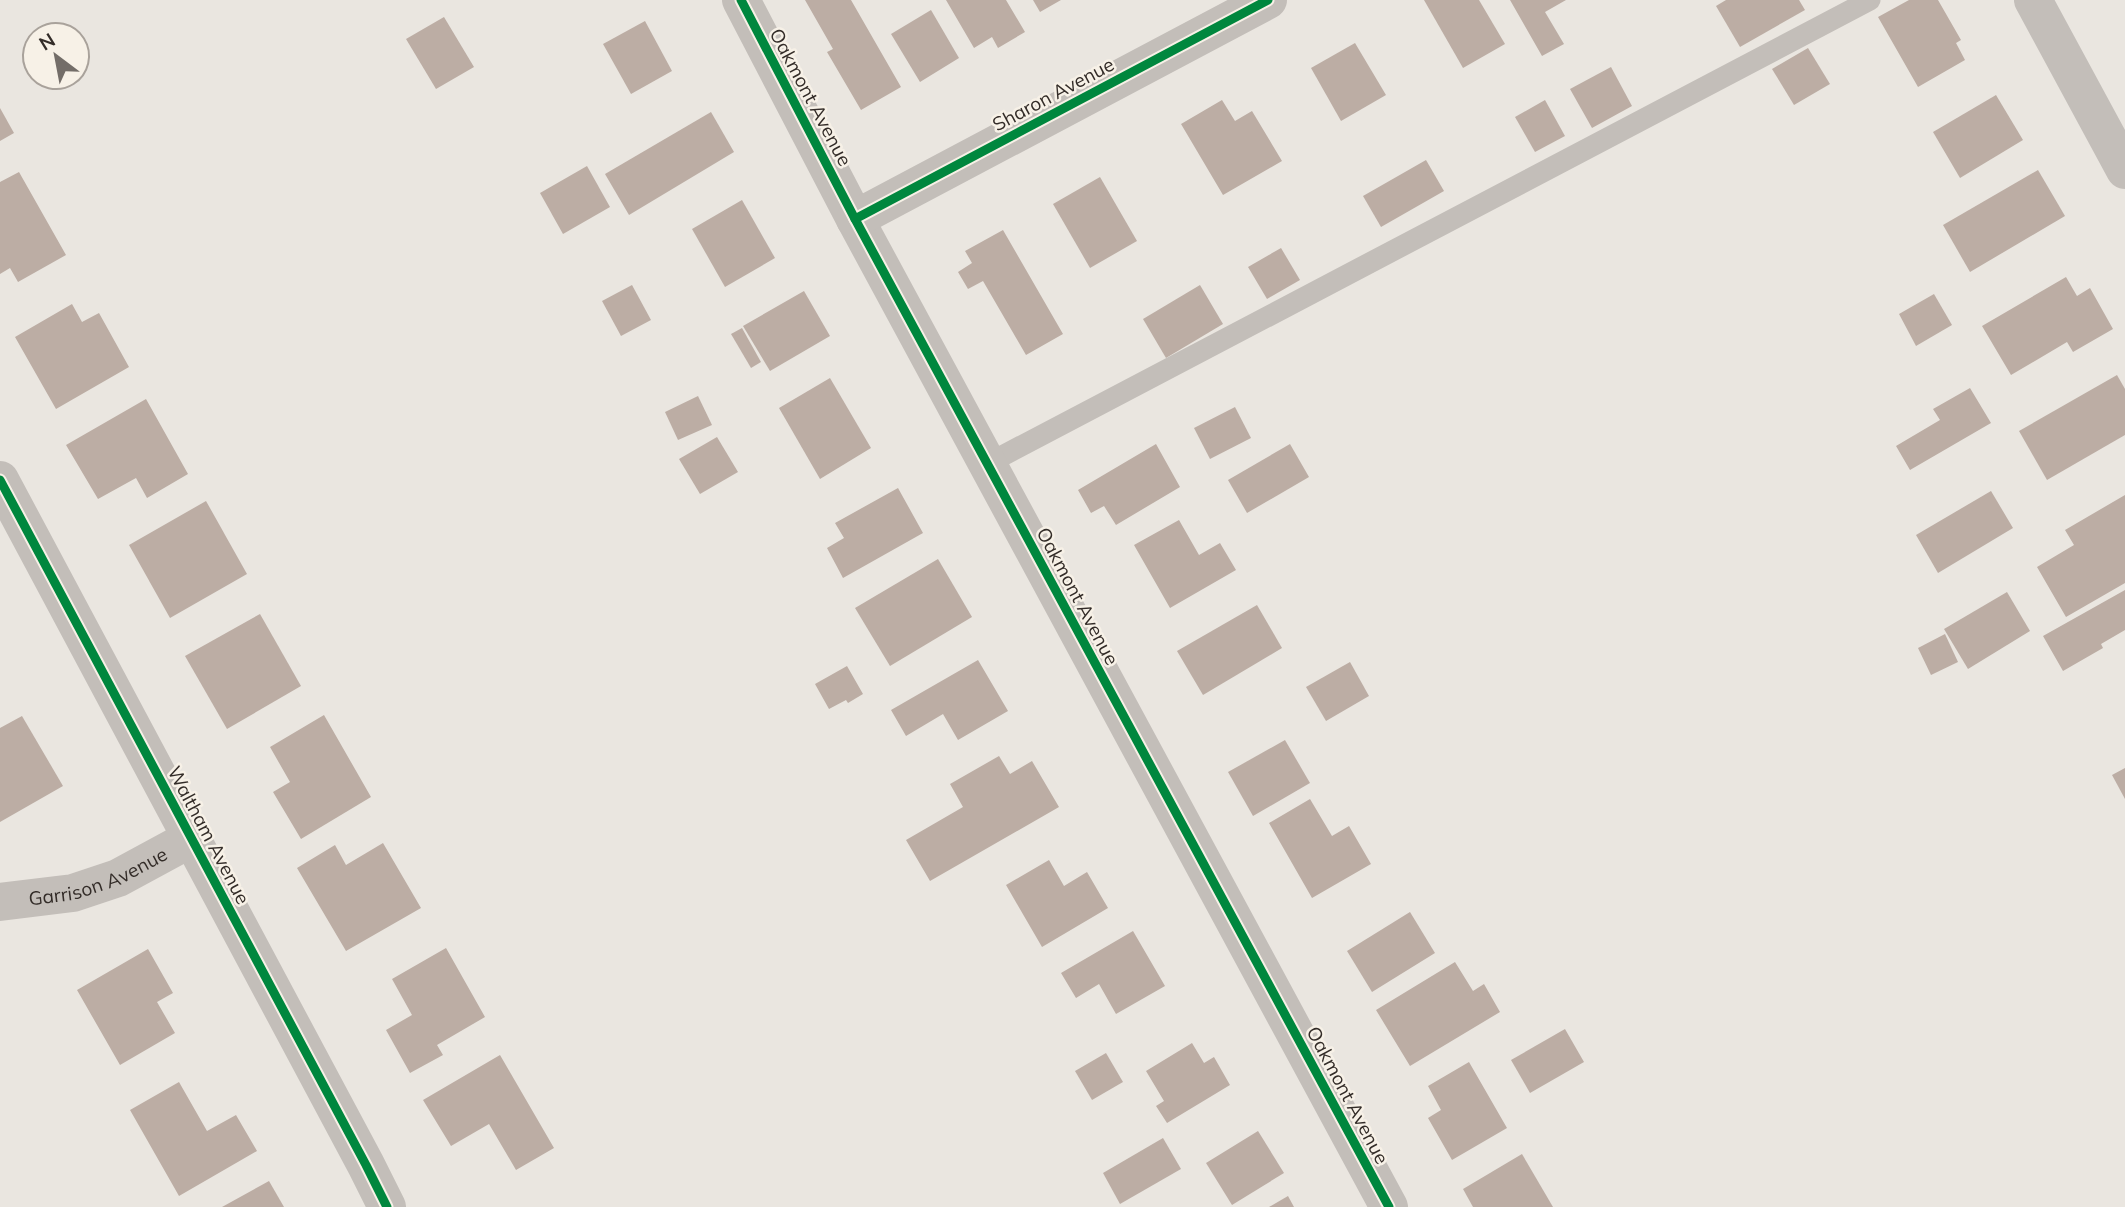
<svg xmlns="http://www.w3.org/2000/svg" width="2125" height="1207" viewBox="0 0 2125 1207" font-family="Mulish,sans-serif">
<style>
.building{fill:#bcada4}
.lines{fill:none;stroke-linecap:round;stroke-linejoin:round}
.lane{stroke:#c3beb9;stroke-width:21}
.street{stroke:#c3beb9;stroke-width:38}
.cycleway-casing{stroke:#f7f1e7;stroke-width:13}
.cycleway{stroke:#00873e;stroke-width:9}
.labels{text-anchor:middle;stroke-width:5;stroke-linejoin:round;paint-order:stroke}
.street-label{font-size:19px;fill:#332c28;stroke:#f7f1e7}
</style>
<rect width="100%" height="100%" fill="#eae6e0"/>
<g class="building">
<polygon points="805,0 851,0 901,87 861,110 827,52 833,49"/>
<polygon points="946,0 1006,0 1025,32 998,48 992,37 974,48"/>
<polygon points="1033,0 1061,0 1040,12"/>
<polygon points="1424,0 1479,0 1505,44 1463,68"/>
<polygon points="1510,0 1566,0 1545,12 1564,44 1542,56"/>
<polygon points="1726,0 1799,0 1805,10 1740,47 1716,6"/>
<polygon points="1909,0 1938,0 1961,40 1956,43 1965,60 1918,87 1878,17"/>
<polygon points="931,10 959,58 920,82 891,34"/>
<polygon points="444,17 474,67 436,89 406,39"/>
<polygon points="645,21 672,71 631,94 603,44"/>
<polygon points="1355,43 1386,95 1341,121 1311,68"/>
<polygon points="1808,48 1830,84 1794,105 1772,69"/>
<polygon points="1611,67 1632,106 1592,128 1570,89"/>
<polygon points="1996,95 2023,140 1960,178 1933,132"/>
<polygon points="1222,100 1235,121 1252,111 1282,161 1223,195 1181,124"/>
<polygon points="1545,100 1565,136 1535,152 1515,117"/>
<polygon points="0,108 14,133 0,141"/>
<polygon points="711,112 734,152 629,215 605,174"/>
<polygon points="1426,160 1444,191 1381,227 1363,196"/>
<polygon points="587,166 610,207 563,234 540,193"/>
<polygon points="2038,170 2065,216 1970,272 1943,225"/>
<polygon points="19,172 66,255 18,282 10,268 0,274 0,182"/>
<polygon points="1100,177 1137,241 1090,268 1053,204"/>
<polygon points="742,200 775,258 725,287 692,229"/>
<polygon points="1003,230 1063,334 1026,355 983,281 968,289 958,272 972,263 965,251"/>
<polygon points="1281,248 1300,280 1267,299 1248,267"/>
<polygon points="2066,277 2077,296 2090,288 2113,329 2073,352 2067,342 2011,375 1982,326"/>
<polygon points="632,285 651,320 621,336 602,301"/>
<polygon points="1200,285 1223,324 1166,358 1143,319"/>
<polygon points="804,291 830,336 770,371 743,326"/>
<polygon points="1934,294 1952,325 1916,346 1899,314"/>
<polygon points="72,304 82,322 99,313 129,367 56,409 15,337"/>
<polygon points="742,328 761,362 751,368 731,334"/>
<polygon points="2117,375 2125,389 2125,435 2047,480 2019,431"/>
<polygon points="830,378 871,448 820,479 779,408"/>
<polygon points="1970,388 1991,423 1910,470 1896,446 1940,420 1933,409"/>
<polygon points="698,396 712,425 678,440 665,412"/>
<polygon points="146,399 188,474 147,498 136,478 98,499 66,445"/>
<polygon points="1235,407 1251,438 1210,459 1194,428"/>
<polygon points="717,437 738,472 700,494 679,459"/>
<polygon points="1156,444 1180,487 1116,525 1104,506 1091,513 1078,490"/>
<polygon points="1290,444 1309,477 1247,513 1228,480"/>
<polygon points="898,488 923,533 843,578 827,548 844,538 835,523"/>
<polygon points="1991,491 2013,528 1938,573 1916,535"/>
<polygon points="2125,495 2125,583 2066,617 2037,567 2074,545 2065,530"/>
<polygon points="206,501 247,574 170,618 129,545"/>
<polygon points="1179,520 1199,555 1220,543 1236,570 1170,608 1134,545"/>
<polygon points="938,559 972,617 890,666 855,608"/>
<polygon points="2125,590 2125,630 2101,644 2103,648 2063,671 2043,636"/>
<polygon points="2007,592 2030,631 1968,669 1944,629"/>
<polygon points="1257,605 1282,648 1203,695 1177,651"/>
<polygon points="260,614 301,686 227,729 185,656"/>
<polygon points="1945,634 1958,662 1931,675 1918,648"/>
<polygon points="978,660 1008,711 958,740 943,714 906,736 891,710"/>
<polygon points="1350,662 1369,696 1326,721 1306,687"/>
<polygon points="847,666 863,694 848,703 846,700 829,709 815,684"/>
<polygon points="324,715 371,797 301,839 273,792 290,782 270,747"/>
<polygon points="22,716 63,786 0,822 0,728"/>
<polygon points="1285,740 1310,783 1253,816 1228,772"/>
<polygon points="999,756 1010,774 1032,761 1059,807 930,881 906,840 963,807 950,784"/>
<polygon points="2125,768 2125,799 2112,775"/>
<polygon points="1310,799 1332,836 1349,826 1371,864 1312,898 1269,823"/>
<polygon points="383,843 421,908 346,951 297,868 335,845 346,865"/>
<polygon points="1049,860 1064,886 1087,872 1108,908 1042,947 1006,885"/>
<polygon points="1410,912 1435,953 1372,992 1347,951"/>
<polygon points="1133,931 1165,986 1116,1014 1099,984 1076,998 1061,973"/>
<polygon points="446,948 485,1017 437,1045 443,1055 410,1073 386,1030 412,1015 392,979"/>
<polygon points="148,949 173,993 157,1002 175,1033 120,1065 77,990"/>
<polygon points="1455,962 1473,991 1484,984 1500,1012 1410,1066 1376,1010"/>
<polygon points="1565,1029 1584,1062 1530,1093 1511,1060"/>
<polygon points="1192,1043 1204,1063 1214,1057 1230,1085 1167,1123 1156,1106 1164,1101 1146,1071"/>
<polygon points="1106,1053 1123,1082 1092,1100 1075,1071"/>
<polygon points="500,1055 554,1148 516,1170 489,1124 451,1146 423,1100"/>
<polygon points="1469,1062 1507,1128 1452,1160 1428,1118 1441,1110 1428,1086"/>
<polygon points="179,1082 207,1131 236,1115 257,1151 179,1196 130,1110"/>
<polygon points="1258,1131 1284,1173 1232,1205 1206,1163"/>
<polygon points="1163,1138 1181,1169 1120,1204 1103,1173"/>
<polygon points="1522,1154 1553,1207 1473,1207 1463,1189"/>
<polygon points="269,1181 284,1207 222,1207"/>
<polygon points="1288,1196 1294,1207 1269,1207"/>
</g>
<g class="lines">
<polyline class="lane" points="987,464 1870,0"/>
<g class="street">
<polyline points="741,0 855,219 1389,1207"/>
<polyline points="2033,0 2125,170"/>
<polyline points="855,219 1268,0"/>
<polyline points="0,480 366,1165 387,1207"/>
<path id="s1" d="M0 902 73 893 118 878 190 839"/>
</g>
<defs>
<g id="cycleway">
<polyline points="741,0 855,219 1389,1207"/>
<polyline points="855,219 1268,0"/>
<polyline points="0,480 366,1165 387,1207"/>
</g>
</defs>
<use href="#cycleway" class="cycleway-casing"/>
<use href="#cycleway" class="cycleway"/>
</g>
<g class="labels">
<g class="street-label">
<text transform="translate(1053 94) rotate(-28)" y="7">Sharon Avenue</text>
<text transform="translate(811 97) rotate(62)" y="7">Oakmont Avenue</text>
<text transform="translate(1078 596) rotate(62)" y="7">Oakmont Avenue</text>
<text transform="translate(209 835) rotate(62)" y="7">Waltham Avenue</text>
<text dy="7" stroke="none"><textPath href="#s1" startOffset="102">Garrison Avenue</textPath></text>
<text transform="translate(1348 1095) rotate(62)" y="7">Oakmont Avenue</text>
</g>
</g>
<g transform="translate(56 56) rotate(328)"><circle r="33" fill="#f7f1e7" stroke="#a9a29b" stroke-width="2"/>
<path d="M0-5L12 26L0 18L-12 26Z" fill="#736d68"/>
<text y="-10" font-size="19" font-weight="bold" text-anchor="middle" fill="#332c28">N</text>
</g>
</svg>
